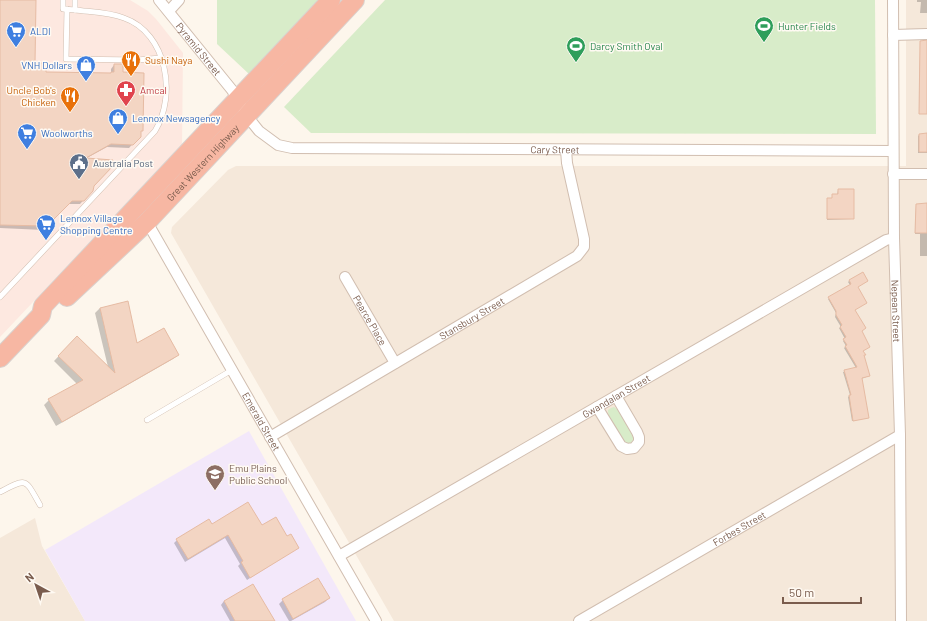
<svg xmlns="http://www.w3.org/2000/svg" width="927" height="621" viewBox="0 0 927 621" font-family="Barlow,sans-serif">
<style>
.residential{fill:#f5e8da}
.commercial{fill:#fde8e0}
.education{fill:#f3e8fa}
.green{fill:#d8ecc9}
.shadow{fill:#0003}
.building{fill:#f3d5c3;stroke:#e6bba3}
.lines{fill:none;stroke-linecap:round;stroke-linejoin:round}
.lane-casing{stroke:#d1beb0;stroke-width:6}
.street-casing{stroke:#d1beb0;stroke-width:12}
.highway-casing{stroke:#dad1cd;stroke-width:20}
.lane{stroke:#fff;stroke-width:5}
.street{stroke:#fff;stroke-width:10}
.highway{stroke:#f7b7a3;stroke-width:18}
.labels{text-anchor:middle;stroke-width:3;stroke-linejoin:round;paint-order:stroke}
.leisure-label{font-size:10px;fill:#27864d;stroke:#fffaf3;text-anchor:start}
.shop-label{font-size:10px;fill:#366cbe;stroke:#fffaf3;text-anchor:start}
.street-label{font-size:10px;fill:#7a5c4d;stroke:#fffaf3}
.food-label{font-size:10px;fill:#c56008;stroke:#fffaf3;text-anchor:start}
.health-label{font-size:10px;fill:#be3a42;stroke:#fffaf3;text-anchor:start}
.service-label{font-size:10px;fill:#4e5e75;stroke:#fffaf3;text-anchor:start}
.education-label{font-size:10px;fill:#785e54;stroke:#fffaf3;text-anchor:start}
</style>
<rect width="100%" height="100%" fill="#fdf6ec"/>
<g class="residential">
<polygon points="906,0 927,0 927,621 394,621 171,233 172,227 228,170 236,166 906,166"/>
<polygon points="35,518 42,546 85,621 0,621 0,538"/>
</g>
<polygon class="commercial" points="0,0 130,0 148,11 156,19 183,53 182,144 0,337"/>
<polygon class="education" points="249,431 356,621 85,621 45,550"/>
<g class="green">
<polygon points="217,0 319,0 250,75 217,44"/>
<polygon points="385,0 875,0 876,134 311,133 284,107"/>
<path d="M614 407 618 410 633 435 634 439 631 443 628 444C621 441 607 417 608 410L611 408Z"/>
</g>
<g class="shadow">
<polygon points="0,0 35,0 34,64 45,73 111,73 111,69 114,65 122,73 142,130 140,133 140,136 129,148 107,147 85,159 93,186 92,191 80,204 67,204 43,230 0,228"/>
<polygon points="917,0 927,0 927,13 920,13 921,2 917,2"/>
<polygon points="920,56 927,56 927,114 919,114"/>
<polygon points="927,134 927,153 918,153 918,136 919,135"/>
<polygon points="838,190 853,190 852,219 827,220 827,200 832,199 832,195 837,195"/>
<polygon points="927,204 927,256 920,256 920,234 915,234 916,205"/>
<polygon points="862,273 857,287 854,311 861,331 862,351 869,376 861,379 868,418 852,421 848,397 850,395 843,372 856,368 844,348 846,346 843,341 845,339 839,328 841,327 835,317 836,313 828,299 850,285 848,282 849,281"/>
<polygon points="100,308 137,345 178,355 173,359 56,426 44,405 49,400 77,384 54,361 77,337 108,367 95,313"/>
<polygon points="212,525 262,526 287,538 298,548 247,580 238,566 240,564 225,538 185,562 174,543 177,540"/>
<polygon points="329,598 325,602 291,621 289,621 279,604 283,600"/>
<polygon points="224,601 274,621 230,621 221,605"/>
</g>
<g class="building">
<polygon points="0,0 36,0 35,63 46,63 46,72 111,73 111,72 114,72 114,64 123,64 123,72 144,73 143,131 141,131 141,137 133,145 111,144 86,158 113,160 112,167 94,186 93,191 84,201 72,201 47,226 0,225"/>
<polygon points="927,40 927,114 919,114 920,41"/>
<polygon points="927,133 927,152 919,152 919,134"/>
<polygon points="838,189 854,189 854,219 827,219 827,198 832,198 832,194 838,194"/>
<polygon points="927,203 927,233 915,233 916,204"/>
<polygon points="863,272 868,281 858,287 867,303 855,310 866,328 862,331 870,347 863,351 866,355 864,355 870,376 862,378 869,418 853,421 849,395 851,395 844,370 857,367 845,346 847,345 843,339 846,337 840,327 842,325 836,315 836,311 828,297 851,284 849,280"/>
<polygon points="128,301 137,343 164,328 179,355 62,422 48,399 83,380 58,356 77,336 115,373 100,308"/>
<polygon points="248,502 262,525 276,517 287,536 291,534 299,548 250,578 241,562 243,561 228,535 188,559 176,539 209,519 212,524"/>
<polygon points="318,578 330,598 293,619 282,599"/>
<polygon points="253,584 275,621 235,621 224,601"/>
</g>
<g class="lines">
<defs>
<g id="lane">
<polyline points="63,0 63,9 75,10"/>
<polyline points="67,9 66,59 137,60 161,58"/>
<path d="M0 297 155 131C177 95 167 33 124 18 109 12 91 12 75 10V0"/>
<polyline points="147,420 232,370"/>
<path d="M0 492C28 477 25 479 40 505"/>
</g>
<g id="street">
<path id="s1" d="M159 0 232 90 247 116 259 131 278 145 292 148 893 151"/>
<path id="s2" d="M893 0 894 238 900 435 901 621"/>
<polyline points="169,11 179,0"/>
<polyline points="893,35 927,34"/>
<polyline points="893,174 927,174"/>
<path id="s3" d="M147 222 376 621"/>
<path id="s4" d="M345 277 395 363"/>
<polyline points="597,407 621,446 627,449 634,448 639,442 639,437 637,432 616,396"/>
<path id="s5" d="M270 437 577 256 584 247V239L567 163 566 150"/>
<path id="s6" d="M339 556 886 240 894 238"/>
<path id="s7" d="M579 621 900 435"/>
</g>
<g id="highway">
<path id="s8" d="M67 297 147 222 355 0"/>
<polyline points="0,358 41,315 43,306 331,0"/>
</g>
</defs>
<use href="#lane" class="lane-casing"/>
<use href="#street" class="street-casing"/>
<use href="#highway" class="highway-casing"/>
<use href="#lane" class="lane"/>
<use href="#street" class="street"/>
<use href="#highway" class="highway"/>
</g>
<defs>
<symbol id="stadium-pin" viewBox="-11 -11 22 30"><path d="M0 17L-7.5 6A9.5 9.5 0 1 1 7.5 6Z" fill="#2e9e5b" stroke="#fffaf3"/><path d="M0-5a6.5 5 0 1 0 0 10a6.5 5 0 1 0 0-10ZM-3.5-1.8h7v3.6h-7Z" fill="#fff"/></symbol>
<symbol id="supermarket-pin" viewBox="-11 -11 22 30"><path d="M0 17L-7.5 6A9.5 9.5 0 1 1 7.5 6Z" fill="#3f7fe0" stroke="#fffaf3"/><path d="M-6-5.5h2.5l.6 2H6L4.5 2H-2.5L-4.4-4H-6ZM-1.5 3.2a1.3 1.3 0 1 0 .1 0ZM3 3.2a1.3 1.3 0 1 0 .1 0Z" fill="#fff"/></symbol>
<symbol id="restaurant-pin" viewBox="-11 -11 22 30"><path d="M0 17L-7.5 6A9.5 9.5 0 1 1 7.5 6Z" fill="#e8710a" stroke="#fffaf3"/><path d="M-5-6h1v4h1v-4h1v4h1v-4h1v5L-1.5 .5V6h-2V.5L-5-1ZM5-6V6H3V1.5H1.5Q1.5-4 5-6Z" fill="#fff"/></symbol>
<symbol id="shop-pin" viewBox="-11 -11 22 30"><path d="M0 17L-7.5 6A9.5 9.5 0 1 1 7.5 6Z" fill="#3f7fe0" stroke="#fffaf3"/><path d="M-5-2.5h2.3a2.7 3.5 0 0 1 5.4 0H5L5.5 6h-11ZM-1.5-2.5h3a1.5 2.3 0 0 0-3 0Z" fill="#fff"/></symbol>
<symbol id="pharmacy-pin" viewBox="-11 -11 22 30"><path d="M0 17L-7.5 6A9.5 9.5 0 1 1 7.5 6Z" fill="#e0444e" stroke="#fffaf3"/><path d="M-2-6h4v4h4v4h-4v4h-4v-4h-4v-4h4Z" fill="#fff"/></symbol>
<symbol id="civic-pin" viewBox="-11 -11 22 30"><path d="M0 17L-7.5 6A9.5 9.5 0 1 1 7.5 6Z" fill="#5c6f8a" stroke="#fffaf3"/><path d="M-.6-6.5H3V-4.5H.6V-3L4-1V1h2V6H-6V1h2V-1L-.6-3ZM-1.2 2.5V6h2.4V2.5Z" fill="#fff"/></symbol>
<symbol id="school-pin" viewBox="-11 -11 22 30"><path d="M0 17L-7.5 6A9.5 9.5 0 1 1 7.5 6Z" fill="#8d6e63" stroke="#fffaf3"/><path d="M0-5L7-2L0 1L-7-2ZM-4 1L0 2.5L4 1V4Q0 6-4 4Z" fill="#fff"/></symbol>
</defs>
<g fill-rule="evenodd">
<use href="#stadium-pin" x="753" y="15" width="22" height="30"/>
<use href="#supermarket-pin" x="5" y="20" width="22" height="30"/>
<use href="#stadium-pin" x="565" y="35" width="22" height="30"/>
<use href="#restaurant-pin" x="120" y="49" width="22" height="30"/>
<use href="#shop-pin" x="75" y="54" width="22" height="30"/>
<use href="#pharmacy-pin" x="115" y="79" width="22" height="30"/>
<use href="#restaurant-pin" x="59" y="85" width="22" height="30"/>
<use href="#shop-pin" x="107" y="107" width="22" height="30"/>
<use href="#supermarket-pin" x="16" y="122" width="22" height="30"/>
<use href="#civic-pin" x="68" y="152" width="22" height="30"/>
<use href="#supermarket-pin" x="35" y="213" width="22" height="30"/>
<use href="#school-pin" x="204" y="463" width="22" height="30"/>
</g>
<g class="labels">
<g class="leisure-label">
<text x="778" y="30">Hunter Fields</text>
<text x="590" y="50">Darcy Smith Oval</text>
</g>
<g class="shop-label">
<text x="30" y="35">ALDI</text>
<text x="72" y="69" text-anchor="end">VNH Dollars</text>
<text x="132" y="122">Lennox Newsagency</text>
<text x="41" y="137">Woolworths</text>
<text x="60" y="222">Lennox Village<tspan x="60" dy="12">Shopping Centre</tspan></text>
</g>
<g class="street-label">
<text dy="4" stroke="none"><textPath href="#s1" startOffset="63">Pyramid Street</textPath></text>
<text dy="4" stroke="none"><textPath href="#s1" startOffset="466">Cary Street</textPath></text>
<text dy="4" stroke="none"><textPath href="#s8" startOffset="191">Great Western Highway</textPath></text>
<text dy="4" stroke="none"><textPath href="#s2" startOffset="311">Nepean Street</textPath></text>
<text dy="4" stroke="none"><textPath href="#s5" startOffset="234">Stansbury Street</textPath></text>
<text dy="4" stroke="none"><textPath href="#s4" startOffset="50">Pearce Place</textPath></text>
<text dy="4" stroke="none"><textPath href="#s6" startOffset="320">Gwandalan Street</textPath></text>
<text dy="4" stroke="none"><textPath href="#s3" startOffset="230">Emerald Street</textPath></text>
<text dy="4" stroke="none"><textPath href="#s7" startOffset="185">Forbes Street</textPath></text>
</g>
<g class="food-label">
<text x="145" y="64">Sushi Naya</text>
<text x="56" y="94" text-anchor="end">Uncle Bob's<tspan x="56" dy="12">Chicken</tspan></text>
</g>
<g class="health-label">
<text x="140" y="94">Amcal</text>
</g>
<g class="service-label">
<text x="93" y="167">Australia Post</text>
</g>
<g class="education-label">
<text x="229" y="472">Emu Plains<tspan x="229" dy="12">Public School</tspan></text>
</g>
</g>
<g transform="translate(36 585) rotate(320)" stroke="#fffaf3" stroke-width="3" paint-order="stroke">
<path d="M0-3L7 15L0 10L-7 15Z" fill="#7a5c4d"/>
<text y="-6" font-size="11" font-weight="bold" text-anchor="middle" fill="#7a5c4d">N</text>
</g>
<path d="M783 597v6h78v-6" fill="none" stroke="#7a5c4d" stroke-width="2"/>
<text x="789" y="597" font-size="12" fill="#7a5c4d" stroke="#fffaf3" stroke-width="3" paint-order="stroke">50 m</text>
</svg>
